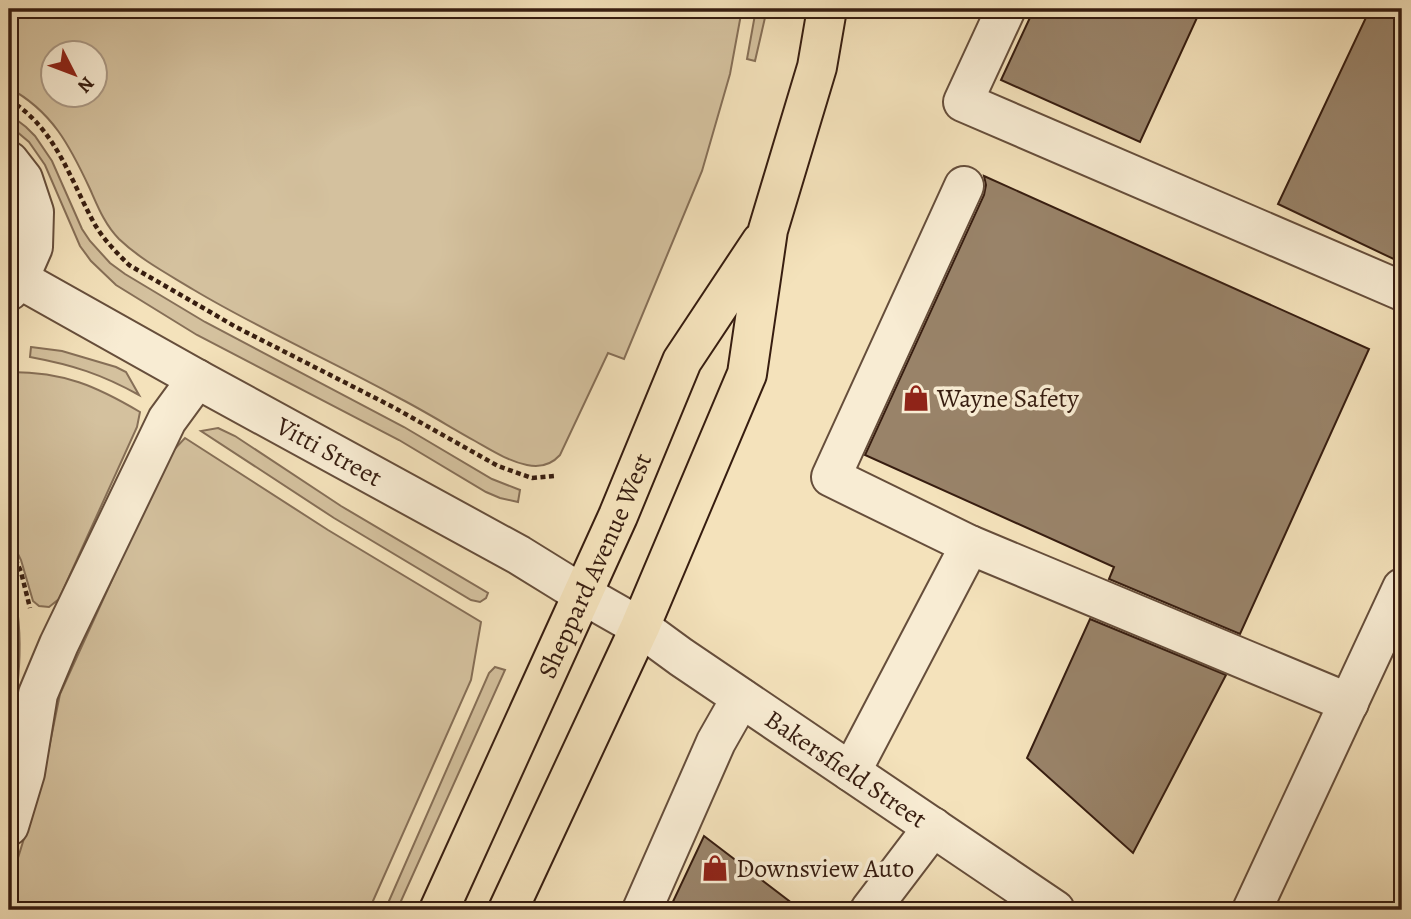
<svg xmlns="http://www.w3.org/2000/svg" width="1411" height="919" viewBox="0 0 1411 919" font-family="Alegreya,serif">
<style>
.green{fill:#d4c19e;stroke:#866f57;stroke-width:2;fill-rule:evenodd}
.building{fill:#998369;stroke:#371d10;stroke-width:2}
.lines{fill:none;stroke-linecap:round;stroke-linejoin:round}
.minor-casing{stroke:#664e3b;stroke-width:42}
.major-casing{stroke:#371d10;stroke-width:42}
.path{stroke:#371d10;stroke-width:4.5;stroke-dasharray:5 3.5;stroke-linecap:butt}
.minor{stroke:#f8ecd3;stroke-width:38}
.major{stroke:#f4e2bb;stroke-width:38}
.labels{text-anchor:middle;stroke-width:7;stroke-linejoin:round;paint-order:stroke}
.poi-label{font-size:26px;fill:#371d10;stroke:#f8ecd3;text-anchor:start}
.street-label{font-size:26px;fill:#371d10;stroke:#f8ecd3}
</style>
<rect width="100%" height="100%" fill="#f4e2bb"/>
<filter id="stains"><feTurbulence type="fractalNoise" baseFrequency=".00286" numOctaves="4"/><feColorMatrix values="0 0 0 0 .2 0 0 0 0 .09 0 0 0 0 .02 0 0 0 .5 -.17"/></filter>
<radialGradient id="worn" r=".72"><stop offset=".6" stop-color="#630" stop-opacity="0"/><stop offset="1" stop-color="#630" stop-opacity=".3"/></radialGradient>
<g class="green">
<path d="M9 9H742L730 74 702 171 624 359 608 353 560 455C551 465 541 468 527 465 508 461 491 450 475 441 450 427 426 412 401 399 332 361 261 330 194 290 168 274 141 260 119 239 105 225 98 207 90 189 70 146 52 111 9 88ZM94 52V94H52V52Z"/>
<polygon points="756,9 767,9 755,61 747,59"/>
<polygon points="9,114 26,127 35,136 52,161 82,229 90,241 110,263 125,274 205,322 404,427 492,479 520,490 518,502 500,498 486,492 399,440 197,335 116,285 91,261 80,246 45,165 29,142 9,125"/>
<path d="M31 347 62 351 116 367 126 372 139 395C101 374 73 365 30 357Z"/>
<path d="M11 372C64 372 96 386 140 412L137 427 59 599 49 607 39 606 33 601 21 560 9 536V373Z"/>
<polygon points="218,428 235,436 341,506 488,593 486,598 480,602 471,600 334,518 201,431"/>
<polygon points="185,438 328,530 481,622 471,680 369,910 9,910 9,887 43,777 60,694 169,455"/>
<path d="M9 572C26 626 20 684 9 739Z"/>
<polygon points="495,667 505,670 397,910 385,910 489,673"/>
</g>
<g class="building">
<polygon points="1034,9 1201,9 1140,142 1001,80"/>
<polygon points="1370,9 1402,9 1402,263 1278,204"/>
<polygon points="984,176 1369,349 1240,634 1109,579 1114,567 865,455 984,195 986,185"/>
<polygon points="1090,619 1226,675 1133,853 1027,758"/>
<polygon points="704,836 801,910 669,910"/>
</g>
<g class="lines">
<defs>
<g id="minor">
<polyline points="1006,9 963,102 1402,291"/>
<polyline points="9,161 23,179 34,212 33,247 19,279 9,291"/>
<polyline points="964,186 831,477 970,545"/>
<path id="s1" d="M19 279 197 379 519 555 582 594 640 627 681 657 1055 910"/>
<polyline points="851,772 970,545 1349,703"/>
<polyline points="9,826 25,773 38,694 59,644 167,420 197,379"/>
<polyline points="642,910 716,742 741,698"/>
<polyline points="870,910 933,827"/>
<polyline points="1252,910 1402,588"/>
</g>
<g id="major">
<path id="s2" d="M439 910 618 516 682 361 761 242"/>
<polyline points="508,910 640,627 747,374 768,230 817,67 827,9"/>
</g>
</defs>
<use href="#minor" class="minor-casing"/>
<use href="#major" class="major-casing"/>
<g class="path">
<path d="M9 100C55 127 70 179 94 223 103 239 116 252 129 265L236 327 393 407 498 466 532 478 554 476"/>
<polyline points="9,543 21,572 30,608"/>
</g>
<use href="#minor" class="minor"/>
<use href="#major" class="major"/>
</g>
<defs>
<symbol id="shop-bare" viewBox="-9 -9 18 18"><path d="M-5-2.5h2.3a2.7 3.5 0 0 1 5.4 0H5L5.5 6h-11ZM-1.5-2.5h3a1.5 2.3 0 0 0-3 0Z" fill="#8f2418" stroke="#f8ecd3" stroke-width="2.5" paint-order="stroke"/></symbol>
</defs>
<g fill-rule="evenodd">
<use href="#shop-bare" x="897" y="379" width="38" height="38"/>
<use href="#shop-bare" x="696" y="849" width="38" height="38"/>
</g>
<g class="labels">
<g class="poi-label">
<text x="937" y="407">Wayne Safety</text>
<text x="736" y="877">Downsview Auto</text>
</g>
<g class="street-label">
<text dy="9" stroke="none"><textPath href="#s1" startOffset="355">Vitti Street</textPath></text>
<text dy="9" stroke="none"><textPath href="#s2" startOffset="378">Sheppard Avenue West</textPath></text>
<text dy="9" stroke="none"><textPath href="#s1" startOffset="962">Bakersfield Street</textPath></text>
</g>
</g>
<rect width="1411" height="919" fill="none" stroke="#f4e2bb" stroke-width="35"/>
<rect x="10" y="10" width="1390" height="898" fill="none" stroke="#371d10" stroke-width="3.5"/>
<rect x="18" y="18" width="1376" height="884" fill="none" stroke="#371d10" stroke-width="2"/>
<g transform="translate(74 74) rotate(132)"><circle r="33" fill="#f8ecd3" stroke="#ab9985" stroke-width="2"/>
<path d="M0-5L12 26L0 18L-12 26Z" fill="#8f2418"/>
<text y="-10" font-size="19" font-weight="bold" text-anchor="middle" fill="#371d10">N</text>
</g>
<rect width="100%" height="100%" filter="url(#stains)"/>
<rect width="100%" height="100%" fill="url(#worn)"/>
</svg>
